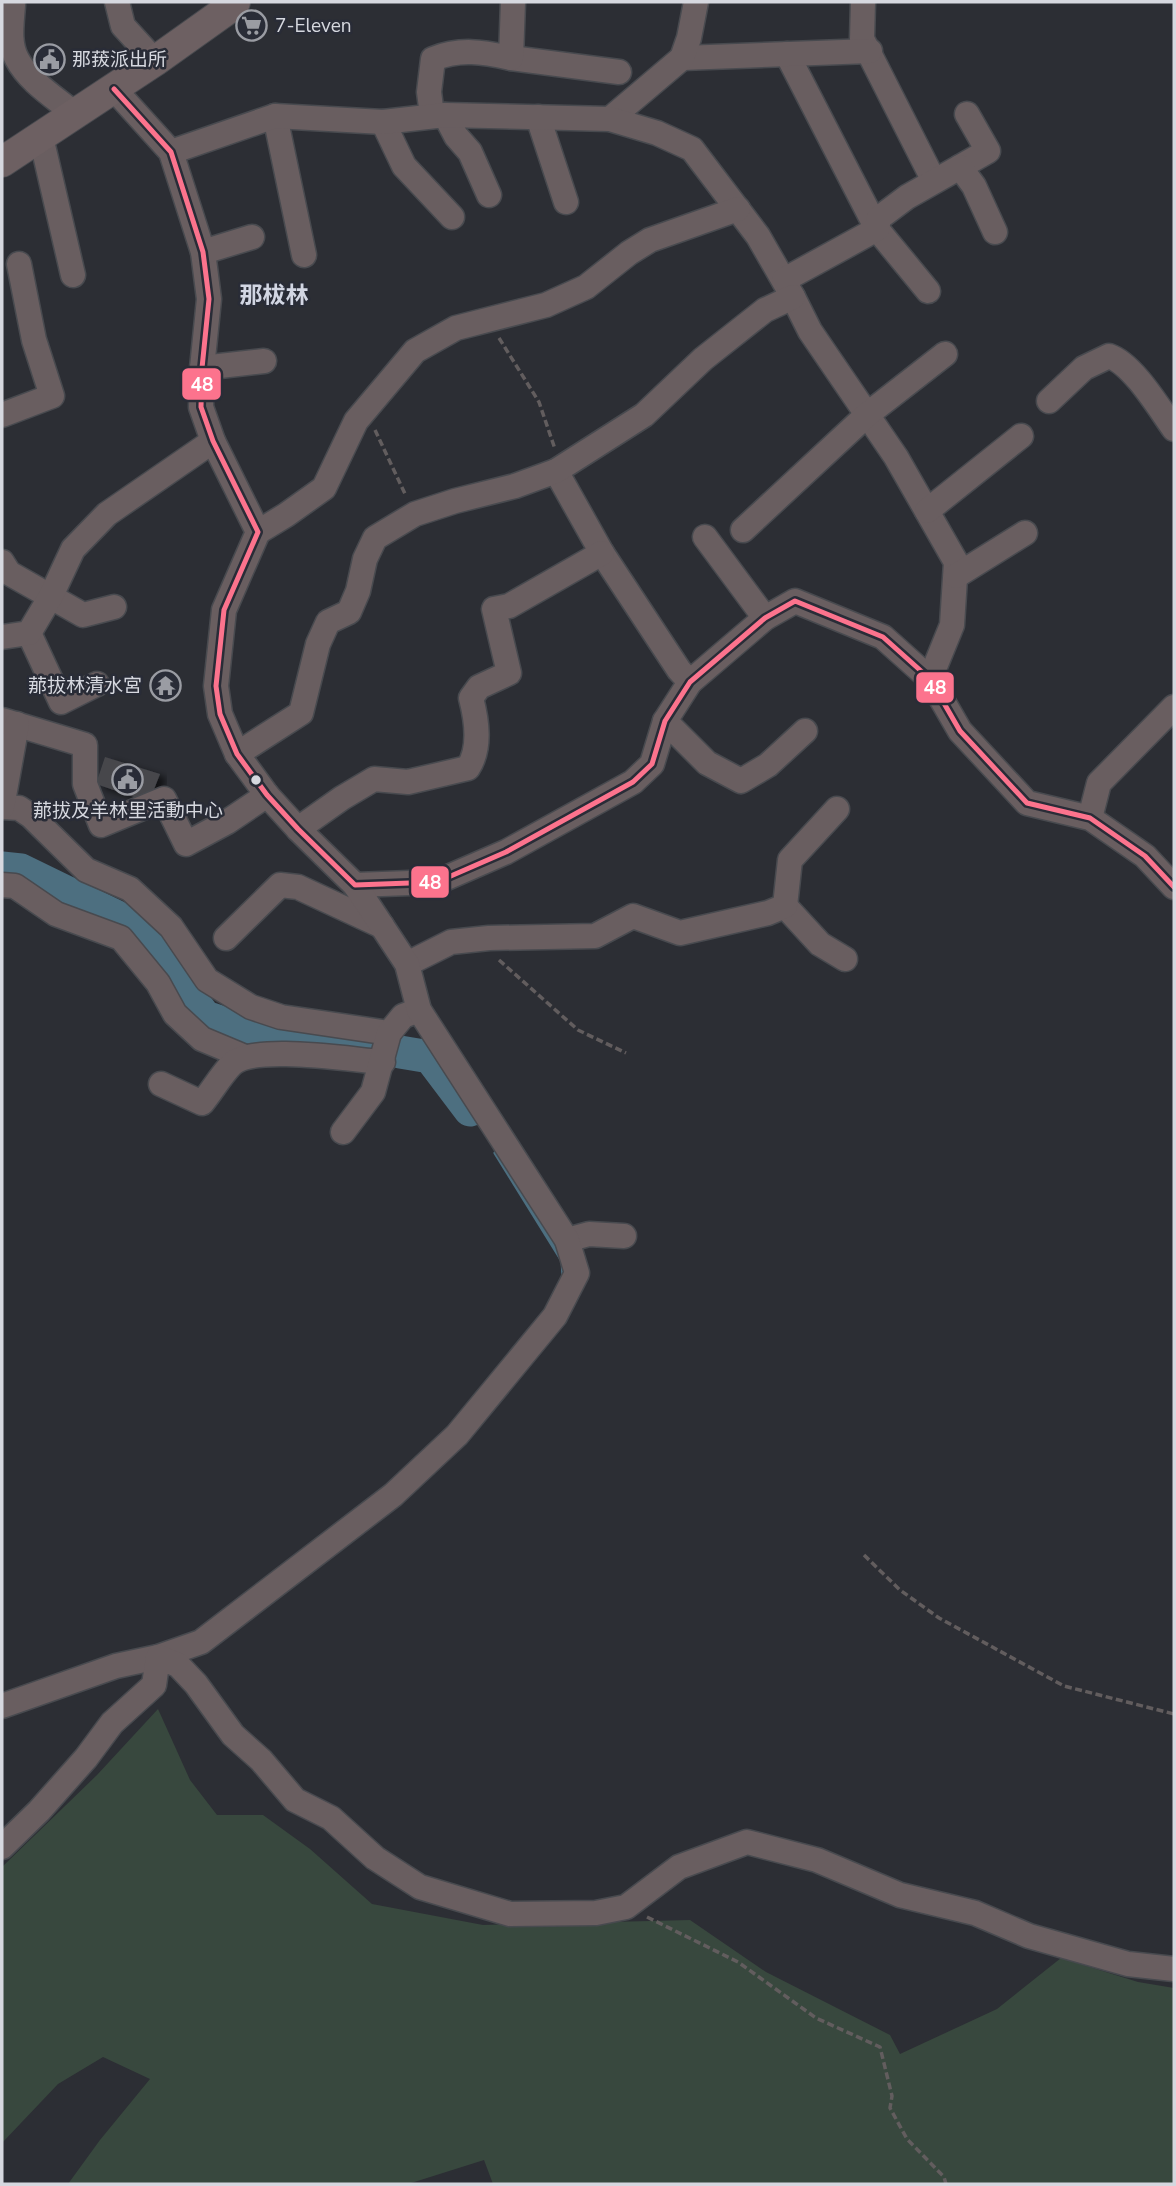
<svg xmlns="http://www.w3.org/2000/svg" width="1176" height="2186" viewBox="0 0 1176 2186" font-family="'Nunito Sans','Noto Sans TC',sans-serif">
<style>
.green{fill:#38483e}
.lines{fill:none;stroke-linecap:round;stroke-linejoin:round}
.stream{stroke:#4d6f80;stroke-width:5}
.river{stroke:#4d6f80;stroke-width:33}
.building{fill:#46474c;filter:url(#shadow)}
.minor-casing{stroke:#484a4f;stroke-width:27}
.major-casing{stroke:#484a4f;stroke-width:32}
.path{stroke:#625d5e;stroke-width:3.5;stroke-dasharray:7 3.5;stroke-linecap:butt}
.minor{stroke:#695e60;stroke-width:24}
.major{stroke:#6d6062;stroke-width:30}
.bus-1-casing{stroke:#292c37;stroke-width:10}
.bus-1{stroke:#fc738d;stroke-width:5}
.bus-dot{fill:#d6d8df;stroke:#292c37;stroke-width:2.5}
.labels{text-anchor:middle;stroke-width:5;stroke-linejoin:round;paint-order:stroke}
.poi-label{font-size:19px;fill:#d6d8df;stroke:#292c37;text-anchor:start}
.quarter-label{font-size:23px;font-weight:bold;fill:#d2d6e3;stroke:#292c37}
.line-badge{stroke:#292c37;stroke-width:2.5}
.badge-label{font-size:19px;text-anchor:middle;font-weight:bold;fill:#fff}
</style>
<defs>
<filter id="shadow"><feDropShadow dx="7" dy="4" stdDeviation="3.5" flood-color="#0009"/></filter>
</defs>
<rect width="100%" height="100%" fill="#2c2e34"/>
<polygon class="green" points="158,1709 190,1780 217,1815 263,1815 310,1849 372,1904 483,1925 690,1920 766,1972 890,2035 900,2054 997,2009 1061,1958 1138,1982 1174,1988 1174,2184 493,2184 484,2160 408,2184 68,2184 100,2140 150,2079 103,2057 58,2084 2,2143 2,1867 97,1775"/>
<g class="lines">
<polyline class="stream" points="496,1153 563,1261 564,1278"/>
<g class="river">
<polyline points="2,868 21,870 138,927 205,1017 256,1034 370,1049"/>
<polyline points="400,1052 430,1057 470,1110"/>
</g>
</g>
<polygon class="building" points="105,757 160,774 149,802 96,784"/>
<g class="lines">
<defs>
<g id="minor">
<polyline points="117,2 123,26 155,61"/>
<polyline points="863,2 862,39 934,181"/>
<path d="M13 5C12 22 8 43 17 59 29 82 56 98 76 115"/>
<polyline points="787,54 877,229 928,291"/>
<polyline points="511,58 619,72"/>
<polyline points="682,58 870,51"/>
<polyline points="114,89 171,152 203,252 209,299 202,368 201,407 213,441 258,532 224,610 216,686 220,714 237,754 267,795 298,829 355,885 437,882 506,852 633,782 652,764 665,721 690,682 765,618 795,601 883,637 930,679 960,731 1027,803 1090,818 1145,856 1174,887"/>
<path d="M432 115 429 92 433 59C460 48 483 52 511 58L513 2"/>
<polyline points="445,115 456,136 470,152 489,195"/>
<polyline points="275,116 304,255"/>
<polyline points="538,117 566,202"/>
<polyline points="610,119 682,58 689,38 696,2"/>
<polyline points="383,122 404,166 452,217"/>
<polyline points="41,137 73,275"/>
<polyline points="171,152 275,116 383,122 445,115 610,119 657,133 692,149 758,236 793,297 810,331 896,457 956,562 952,625 930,679"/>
<polyline points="960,167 988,151 967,114"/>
<polyline points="203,252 252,237"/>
<polyline points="784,280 877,229 879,218 907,197 960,167 974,186 995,232"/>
<polyline points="202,368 264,361"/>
<path d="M1049 401 1084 368 1109 356C1133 364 1159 408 1174 429"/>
<polyline points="2,415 52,396 34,340 19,264"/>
<polyline points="556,471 602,553 679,670 690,682"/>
<polyline points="927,511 1021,436"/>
<polyline points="743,530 868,414 945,354"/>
<polyline points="258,532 286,515 324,488 356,421 415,351 456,328 546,305 586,287 629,253 650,240 738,209"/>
<polyline points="705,537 765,618"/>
<polyline points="2,562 9,573 83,615 114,607"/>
<polyline points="956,576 1025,533"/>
<polyline points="29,633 61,702 97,684"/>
<polyline points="2,637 29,633 51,596 73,549 107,514 213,441"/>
<polyline points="2,720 85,745 85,784 101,825 164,799 186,844 227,822 267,795"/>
<polyline points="665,721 707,763 741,781 768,765 805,731"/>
<polyline points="237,754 301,713 318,644 328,622 349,612 358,591 365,559 375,538 415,514 455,501 515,486 556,471 644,415 703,359 765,310 793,297"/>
<polyline points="2,807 19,808 31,816 86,870 130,889 171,927 207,980 251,1007 281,1017 389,1033"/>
<polyline points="2,807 17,724"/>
<polyline points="1090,818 1099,783 1174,707"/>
<path d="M298 829 342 798 374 779 408 782 468 768C481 748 477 721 471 698L479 687 509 673 494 609 509 606 602 553"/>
<polyline points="2,885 15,886 56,914 121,938 158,983 175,1014 202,1039 245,1057"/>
<polyline points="785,906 820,944 845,959"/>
<polyline points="226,938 280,885 298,887 382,926"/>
<polyline points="407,964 451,942 489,938 595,936 633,916 680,933 768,913 785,906 790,860 837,809"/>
<path d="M161 1084 202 1103C212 1091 221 1075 232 1064 254 1044 352 1060 383 1062"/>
<polyline points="343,1132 373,1092 389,1033 403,1016 419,1010"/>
<polyline points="567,1240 589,1234 624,1236"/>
<polyline points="2,1706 116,1666 158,1657 201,1642 393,1495 457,1435 555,1316 577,1273 567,1240 419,1010 407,964 355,885"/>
<polyline points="2,1847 39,1811 86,1758 112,1723 154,1685 158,1657 178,1665 196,1684 233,1735 261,1760 295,1800 331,1818 375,1858 420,1887 510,1914 596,1913 626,1907 679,1867 747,1842 817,1860 900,1895 975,1913 1029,1936 1128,1964 1174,1969"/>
</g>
<polyline id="major" points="2,162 155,61 228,9 235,2"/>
</defs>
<use href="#minor" class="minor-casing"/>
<use href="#major" class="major-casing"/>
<g class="path">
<polyline points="499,338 539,402 555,449"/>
<polyline points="375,430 406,496"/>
<polyline points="499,960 578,1030 626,1053"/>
<polyline points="864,1555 900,1590 939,1618 1064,1686 1174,1714"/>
<polyline points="647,1917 738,1962 816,2018 880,2047 892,2096 890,2108 907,2139 944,2177 946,2184"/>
</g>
<use href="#minor" class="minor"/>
<use href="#major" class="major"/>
<defs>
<polyline id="bus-1" points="114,89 171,152 203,252 209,299 202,368 201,407 213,441 258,532 224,610 216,686 220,714 237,754 267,795 298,829 355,885 437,882 506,852 633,782 652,764 665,721 690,682 765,618 795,601 883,637 930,679 960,731 1027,803 1090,818 1145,856 1174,887"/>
</defs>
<use href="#bus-1" class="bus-1-casing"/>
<use href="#bus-1" class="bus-1"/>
</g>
<defs>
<symbol id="supermarket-ring" viewBox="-11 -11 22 22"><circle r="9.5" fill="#292c37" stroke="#9a9ca3" stroke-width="1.5"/><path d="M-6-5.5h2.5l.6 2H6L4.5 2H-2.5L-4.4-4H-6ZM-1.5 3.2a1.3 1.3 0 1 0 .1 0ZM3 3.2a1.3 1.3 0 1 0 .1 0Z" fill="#9a9ca3"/></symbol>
<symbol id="civic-ring" viewBox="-11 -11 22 22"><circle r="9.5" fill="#292c37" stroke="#9a9ca3" stroke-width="1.5"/><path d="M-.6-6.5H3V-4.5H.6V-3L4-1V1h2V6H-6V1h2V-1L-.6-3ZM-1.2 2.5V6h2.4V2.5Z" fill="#9a9ca3"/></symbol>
<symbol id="temple-ring" viewBox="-11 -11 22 22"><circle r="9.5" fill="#292c37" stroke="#9a9ca3" stroke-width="1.5"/><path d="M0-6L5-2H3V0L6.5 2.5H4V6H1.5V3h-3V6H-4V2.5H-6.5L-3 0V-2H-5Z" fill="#9a9ca3"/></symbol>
</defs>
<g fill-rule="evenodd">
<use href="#supermarket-ring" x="234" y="8" width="35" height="35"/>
<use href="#civic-ring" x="32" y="42" width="35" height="35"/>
<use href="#temple-ring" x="148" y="668" width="35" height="35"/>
<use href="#civic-ring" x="110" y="762" width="35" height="35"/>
</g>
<circle class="bus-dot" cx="256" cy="780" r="6"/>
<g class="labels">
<g class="poi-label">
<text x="275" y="32">7-Eleven</text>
<text x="72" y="66">那菝派出所</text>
<text x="142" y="692" text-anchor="end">𦰡拔林清水宮</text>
<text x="128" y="817" text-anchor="middle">𦰡拔及羊林里活動中心</text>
</g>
<g class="quarter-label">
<text x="274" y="303">那柭林</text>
</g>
</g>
<g class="line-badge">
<rect x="181" y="367" width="41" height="34" rx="7" fill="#fc738d"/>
<rect x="915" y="671" width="40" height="33" rx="7" fill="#fc738d"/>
<rect x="410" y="865" width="40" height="34" rx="7" fill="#fc738d"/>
</g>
<g class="badge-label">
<text x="202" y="391">48</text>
<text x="935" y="694">48</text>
<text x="430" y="889">48</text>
</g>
<rect width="1176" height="2186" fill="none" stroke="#d6d8df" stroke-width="7"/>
</svg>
